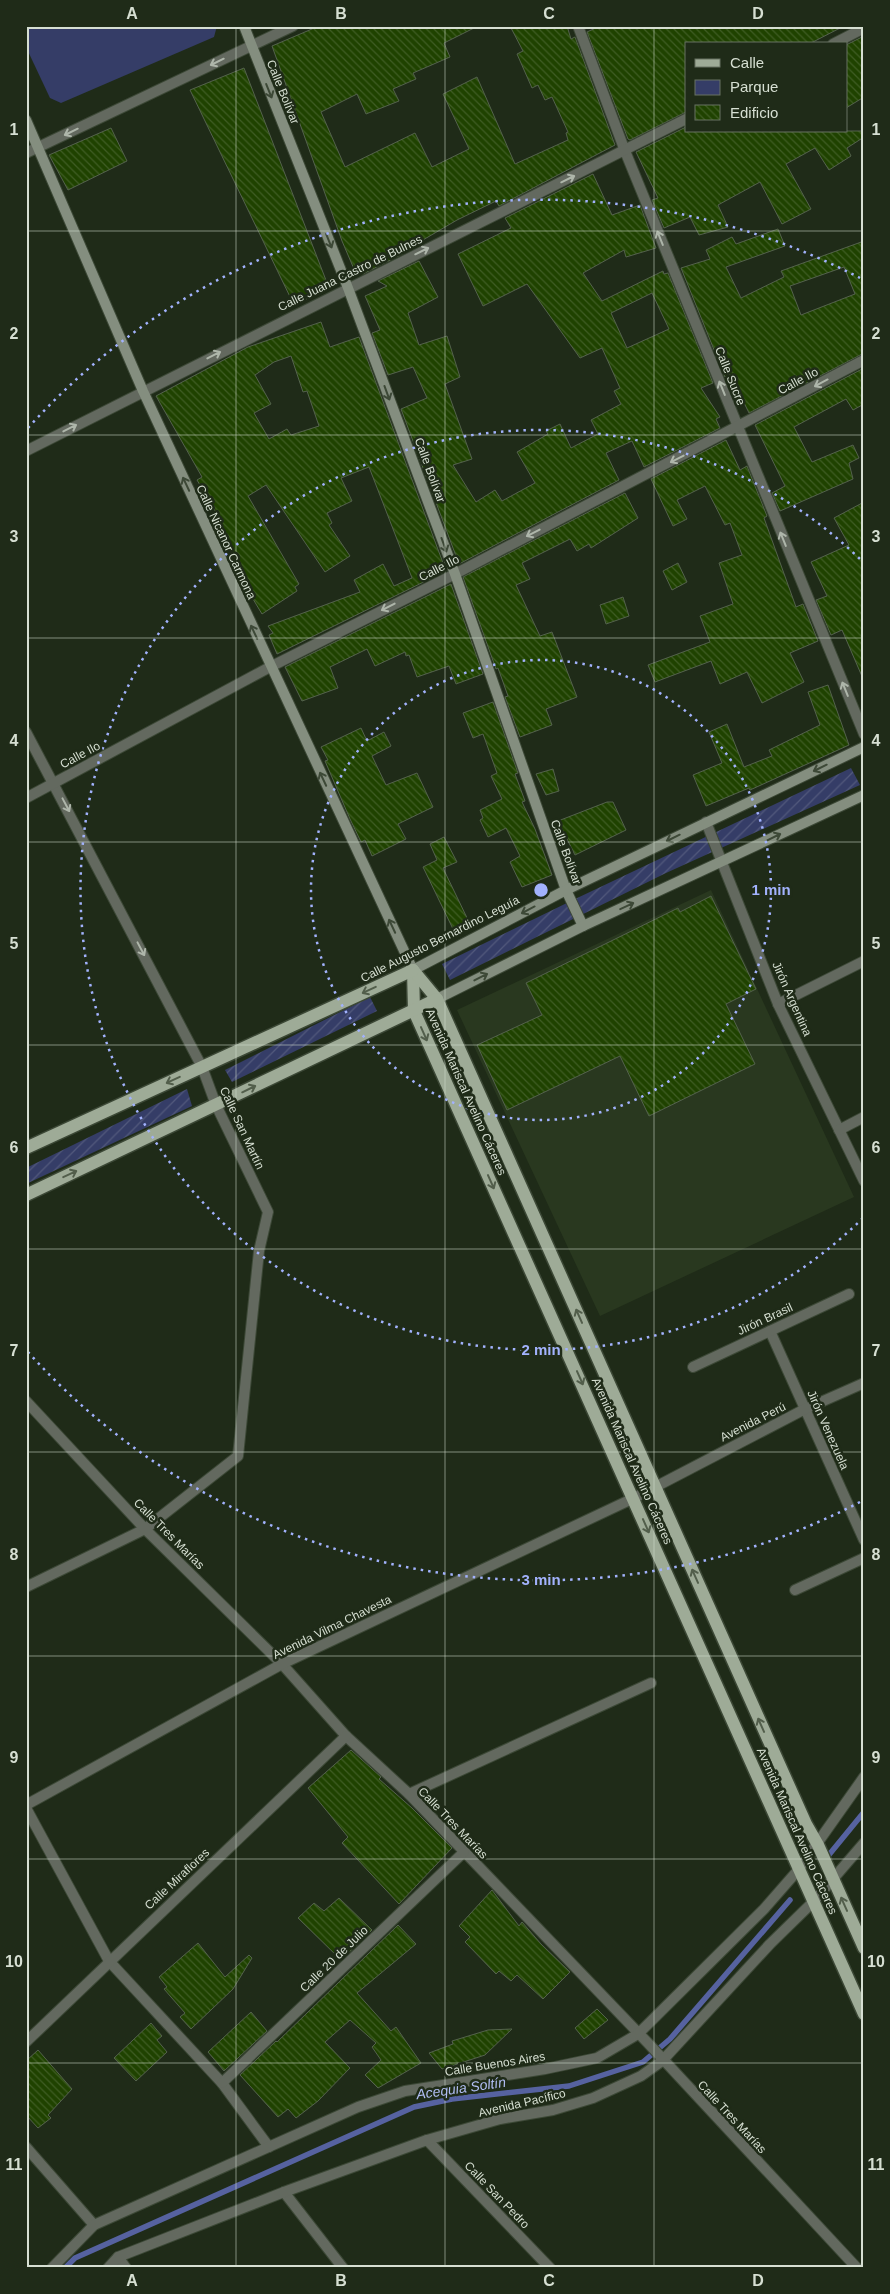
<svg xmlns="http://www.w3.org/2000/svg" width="890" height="2294" viewBox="0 0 890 2294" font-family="Arial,sans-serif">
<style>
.built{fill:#29381f}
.green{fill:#353d67}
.garden{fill:url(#garden-furrows)}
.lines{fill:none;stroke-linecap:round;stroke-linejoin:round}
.stream{stroke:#5662a0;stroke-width:5.5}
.building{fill:url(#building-back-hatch);stroke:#54624d;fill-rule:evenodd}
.street-casing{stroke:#3c4836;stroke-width:12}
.secondary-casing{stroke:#3c4836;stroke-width:12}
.primary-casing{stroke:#3c4836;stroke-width:15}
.street{stroke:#63695f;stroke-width:10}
.secondary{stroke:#848e7f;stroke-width:10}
.primary{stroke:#9eab97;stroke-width:12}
.oneway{stroke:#aeb6aa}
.oneway2{stroke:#3d4937}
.oneway3{stroke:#525e4b}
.grid{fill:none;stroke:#d6dfd2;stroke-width:1;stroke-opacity:0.55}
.ring{fill:none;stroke:#a2b2fd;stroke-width:2.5;stroke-dasharray:2.5 5}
.labels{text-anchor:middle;stroke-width:5;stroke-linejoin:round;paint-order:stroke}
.street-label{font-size:12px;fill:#d6dfd2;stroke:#1f2b18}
.water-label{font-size:14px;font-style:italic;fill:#b1bdf3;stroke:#1f2b18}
.centre{fill:#a2b2fd;stroke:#1f2b18;stroke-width:2.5}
.ring-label{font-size:15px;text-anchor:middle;font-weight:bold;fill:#a2b2fd;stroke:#1f2b18;stroke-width:5;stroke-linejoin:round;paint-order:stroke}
.neatline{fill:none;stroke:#d6dfd2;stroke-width:2}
.grid-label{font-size:16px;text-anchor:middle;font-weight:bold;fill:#d6dfd2}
</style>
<defs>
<pattern id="garden-furrows" width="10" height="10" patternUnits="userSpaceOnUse" patternTransform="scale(1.25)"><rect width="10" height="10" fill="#353d67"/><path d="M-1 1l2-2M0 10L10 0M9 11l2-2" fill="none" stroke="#52597c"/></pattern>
<pattern id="building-back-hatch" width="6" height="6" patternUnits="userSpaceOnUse" patternTransform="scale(1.25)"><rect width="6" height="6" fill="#1f4200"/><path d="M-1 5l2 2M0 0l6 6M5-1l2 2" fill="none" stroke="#3f5d24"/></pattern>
</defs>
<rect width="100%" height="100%" fill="#1f2b18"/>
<polygon class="built" points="711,890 854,1197 600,1316 457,1010"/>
<polygon class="green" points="26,26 217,26 214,37 61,103 50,98 26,47"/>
<g class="garden">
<polygon points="851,768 860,785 666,873 450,980 442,964 573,900"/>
<polygon points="370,997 377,1011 232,1082 225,1070"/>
<polygon points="187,1089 192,1106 26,1184 26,1168"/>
</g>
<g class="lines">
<g class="stream">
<polyline points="828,1856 864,1812"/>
<polyline points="65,2268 75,2258 414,2107 452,2099 569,2086 643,2062 670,2039 790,1900"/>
</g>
</g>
<g class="building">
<polygon points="319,26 478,26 444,43 450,57 413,73 416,79 393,89 399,101 366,114 357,94 321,112 345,167 415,133 432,167 469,149 443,94 477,77 515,164 568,140 566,133 568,132 552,97 545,100 538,85 532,88 517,54 523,51 510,26 567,26 571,39 575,37 615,145 499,206 496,201 457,220 411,247 412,249 363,274 354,269 342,241 272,46"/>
<polygon points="600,26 844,26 809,44 686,44 686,112 630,140 628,139 587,32"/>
<polygon points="864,36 864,97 846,108 846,45"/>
<polygon points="244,68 329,288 294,305 190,90"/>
<polygon points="686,127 686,131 864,131 864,137 847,148 851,156 829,170 815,148 786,164 811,209 782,224 760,182 718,205 728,227 699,235 690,217 664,228 652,200 658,198 636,152"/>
<polygon points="111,128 127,161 68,190 49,155"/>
<path d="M593 174 612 215 640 205 656 248 626 257 624 250 583 273 602 301 663 271 664 274 668 273 713 383 701 388 720 417 716 419 720 428 644 467 632 441 606 453 619 480 459 564 401 409 427 398 413 367 388 375 372 333 380 330 365 296 387 286 378 281 419 261 438 297 408 313 419 345 447 336 460 377 445 384 472 459 453 465 476 502 495 490 502 501 535 483 517 452 548 434 546 431 560 424 571 448 598 434 591 420 621 404 614 391 620 388 602 348 580 358 527 284 483 306 458 254 511 228 505 218ZM652 293 669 329 627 348 611 313Z"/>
<path d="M778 229 785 246 726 267 741 298 784 277 781 271 864 241V353L749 413 730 374 725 377 681 268 710 259 706 250 732 237 736 244ZM844 267 855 294 801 315 790 286Z"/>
<path d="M321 322 330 347 359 337 446 571 277 654 269 635 273 633 268 626 360 592 354 580 383 564 394 586 412 578 369 467 341 478 352 501 327 513 332 523 329 525 350 556 325 572 266 485 248 496 299 584 295 587 297 591 262 614 247 589 250 587 221 532 214 516 217 514 197 480 202 477 156 396 248 347ZM291 356 303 392 307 391 319 426 291 435 287 429 269 439 254 413 271 404 255 375 274 362Z"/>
<polygon points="864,368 864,404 853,410 846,399 794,427 812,462 853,445 859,458 849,463 853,479 780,511 772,493 785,486 755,425"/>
<polygon points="726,440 740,470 747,466 767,516 764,518 796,607 803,604 818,641 790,653 804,682 762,703 747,672 720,684 711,661 655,682 648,665 710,642 700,616 733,604 719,563 742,555 730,523 725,525 705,486 677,500 687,519 673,526 651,479"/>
<polygon points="625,493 638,518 591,548 589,544 577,551 570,539 522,563 530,579 516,585 540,636 552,632 577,697 546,709 552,725 520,737 505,697 508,696 498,668 496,669 463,577"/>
<polygon points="864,502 864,681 842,630 831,635 816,600 827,596 811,562 849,545 834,518"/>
<polygon points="678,563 687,582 672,590 663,571"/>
<polygon points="451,584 483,674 456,684 449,666 417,677 409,655 406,656 405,652 375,666 367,649 330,667 338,688 302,701 285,667"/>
<polygon points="623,597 629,616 606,624 600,605"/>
<polygon points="828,685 849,745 750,790 749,788 706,806 693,775 722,763 709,732 727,724 744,767 772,756 769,750 820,725 808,692"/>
<polygon points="493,702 518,773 515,774 525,801 522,802 535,829 552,875 522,887 510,862 520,856 506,828 488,837 480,820 483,818 480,810 502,799 491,776 497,773 483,734 473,738 463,713"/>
<polygon points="361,728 367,741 384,732 391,746 372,756 386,785 417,773 433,807 398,824 406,839 372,856 365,840 361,842 350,819 325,761 328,760 321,747"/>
<polygon points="553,769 559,791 546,795 536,774"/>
<polygon points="607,802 613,802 626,830 575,855 558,821"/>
<polygon points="444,837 457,862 443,868 469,922 453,929 423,867 437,860 430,844"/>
<polygon points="711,896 756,989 726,1004 755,1064 649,1116 620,1056 507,1110 477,1045 542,1015 526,983 678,908 680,912"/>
<polygon points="351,1750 381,1777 379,1779 412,1808 452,1848 399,1904 342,1843 348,1837 308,1788"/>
<polygon points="492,1890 519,1926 522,1922 541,1944 570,1972 543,1999 517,1975 511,1981 499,1971 496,1974 465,1942 470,1937 459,1926"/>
<polygon points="339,1898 372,1930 341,1960 298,1918 314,1903 324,1911"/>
<polygon points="398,1925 416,1944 357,1993 391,2031 396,2027 421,2063 378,2088 365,2075 381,2060 372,2047 376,2043 350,2020 325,2042 350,2068 318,2101 296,2118 288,2109 278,2117 240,2075 276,2041 277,2042"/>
<polygon points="198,1943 225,1977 249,1955 252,1958 233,1989 191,2029 180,2017 185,2013 164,1989 167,1987 159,1977"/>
<polygon points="597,2009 608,2020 584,2039 575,2028"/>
<polygon points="251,2012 267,2031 224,2071 208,2052"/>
<polygon points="151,2023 162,2036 157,2040 167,2052 136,2081 114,2058"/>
<polygon points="512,2029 485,2055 442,2069 429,2053 453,2044 452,2041 488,2030"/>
<polygon points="38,2050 72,2089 48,2115 51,2118 38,2128 26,2115 26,2061"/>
</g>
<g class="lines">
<defs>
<g id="street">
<polyline points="578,26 625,151 864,734"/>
<polyline points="833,44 864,28"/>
<polyline points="26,153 293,26"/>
<polyline points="26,451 686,119"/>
<polyline points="26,732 202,1067 216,1105 268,1212 259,1251 238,1456 145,1529 26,1587"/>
<polyline points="26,798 270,667 455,574 864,360"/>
<polyline points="706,822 778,1004 864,1181"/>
<polyline points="778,1004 864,961"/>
<polyline points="839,1130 864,1117"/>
<polyline points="770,1331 864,1540"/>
<polyline points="693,1367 849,1294"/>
<polyline points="26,1401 145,1529 282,1664 346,1736 409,1794 647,2042 857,2268"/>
<polyline points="795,1590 864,1558"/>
<polyline points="409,1794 651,1683"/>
<polyline points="26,1805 282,1664 634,1498 805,1409 864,1383"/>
<polyline points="26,1808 109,1961 222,2083 269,2147"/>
<polyline points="26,2042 346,1736"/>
<polyline points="222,2083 464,1852"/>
<polyline points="427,2140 550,2268"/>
<polyline points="26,2147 94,2225"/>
<polyline points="284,2192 343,2268"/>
<polyline points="118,2257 126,2268"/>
<polyline points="52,2268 94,2225 358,2107 405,2091 545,2069 597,2058 638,2034 764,1909 799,1869 864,1777"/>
<polyline points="108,2268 118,2257 284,2192 427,2140 500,2119 553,2110 593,2098 641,2076 662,2061 770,1944 814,1901 864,1843"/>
</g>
<g id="secondary">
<polyline points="244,26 348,288 455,574 566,890 583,926"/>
<polyline points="26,120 143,391 413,970 566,890 864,747"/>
<polyline points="437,999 583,926 864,795"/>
</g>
<g id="primary">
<polyline points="413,970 414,1011 864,2014"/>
<polyline points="413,970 437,999 806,1824 818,1845 864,1948"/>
<polyline points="26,1148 413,970"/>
<polyline points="26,1195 437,999"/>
</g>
</defs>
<use href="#street" class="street-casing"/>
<use href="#secondary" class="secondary-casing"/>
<use href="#primary" class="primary-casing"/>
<use href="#street" class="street"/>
<use href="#secondary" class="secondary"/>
<use href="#primary" class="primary"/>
</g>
<defs><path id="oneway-shaft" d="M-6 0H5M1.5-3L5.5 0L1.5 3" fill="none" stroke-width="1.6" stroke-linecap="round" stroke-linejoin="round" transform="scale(1.25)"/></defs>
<g class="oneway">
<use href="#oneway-shaft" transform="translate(217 62) rotate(154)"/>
<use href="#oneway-shaft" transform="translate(71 132) rotate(154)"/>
<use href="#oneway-shaft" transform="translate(568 179) rotate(-26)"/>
<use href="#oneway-shaft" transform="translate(660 238) rotate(-112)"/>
<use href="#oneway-shaft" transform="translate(422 251) rotate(-26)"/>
<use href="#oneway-shaft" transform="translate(214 355) rotate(-27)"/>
<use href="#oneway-shaft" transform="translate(821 383) rotate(152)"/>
<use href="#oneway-shaft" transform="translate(722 388) rotate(-112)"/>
<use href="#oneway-shaft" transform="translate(70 428) rotate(-27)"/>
<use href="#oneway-shaft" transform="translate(677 459) rotate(153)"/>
<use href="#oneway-shaft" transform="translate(533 533) rotate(153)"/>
<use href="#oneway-shaft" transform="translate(783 539) rotate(-112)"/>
<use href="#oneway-shaft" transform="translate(388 607) rotate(153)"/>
<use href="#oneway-shaft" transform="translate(845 689) rotate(-112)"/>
<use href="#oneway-shaft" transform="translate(66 805) rotate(62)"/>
<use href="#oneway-shaft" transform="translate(141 949) rotate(62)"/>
</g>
<g class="oneway2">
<use href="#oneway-shaft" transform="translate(269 91) rotate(68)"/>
<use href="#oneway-shaft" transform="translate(329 241) rotate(68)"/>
<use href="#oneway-shaft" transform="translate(387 393) rotate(70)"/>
<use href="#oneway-shaft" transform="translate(186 484) rotate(-115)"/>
<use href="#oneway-shaft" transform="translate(444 545) rotate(70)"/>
<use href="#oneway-shaft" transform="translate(254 632) rotate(-115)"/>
<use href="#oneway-shaft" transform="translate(820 768) rotate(154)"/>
<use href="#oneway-shaft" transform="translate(323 779) rotate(-115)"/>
<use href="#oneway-shaft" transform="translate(774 837) rotate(-26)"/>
<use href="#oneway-shaft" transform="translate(673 838) rotate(154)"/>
<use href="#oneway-shaft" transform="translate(627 906) rotate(-25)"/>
<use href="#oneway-shaft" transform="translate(528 910) rotate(152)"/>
<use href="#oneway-shaft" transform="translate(392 926) rotate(-115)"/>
<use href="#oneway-shaft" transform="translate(481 977) rotate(-27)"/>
</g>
<g class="oneway3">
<use href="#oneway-shaft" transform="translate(369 990) rotate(155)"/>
<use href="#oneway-shaft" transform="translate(424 1034) rotate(66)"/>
<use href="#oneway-shaft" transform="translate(173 1080) rotate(155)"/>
<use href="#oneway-shaft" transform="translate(249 1089) rotate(-26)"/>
<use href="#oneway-shaft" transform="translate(70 1174) rotate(-25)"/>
<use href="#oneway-shaft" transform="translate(491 1182) rotate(66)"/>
<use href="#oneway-shaft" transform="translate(579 1316) rotate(-114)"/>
<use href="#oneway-shaft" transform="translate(580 1378) rotate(66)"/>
<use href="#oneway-shaft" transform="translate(646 1526) rotate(66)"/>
<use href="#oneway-shaft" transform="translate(695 1576) rotate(-114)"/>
<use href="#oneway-shaft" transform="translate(761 1725) rotate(-114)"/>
<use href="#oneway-shaft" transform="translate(844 1904) rotate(-114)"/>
</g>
<path class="grid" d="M236 26V2268M445 26V2268M654 26V2268M26 231H864M26 435H864M26 638H864M26 842H864M26 1045H864M26 1249H864M26 1452H864M26 1656H864M26 1859H864M26 2063H864"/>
<g class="ring">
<circle cx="541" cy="890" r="230"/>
<path d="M863 1218A460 460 0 1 1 863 562"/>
<path d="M860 1502A690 690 0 0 1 28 1352M28 428A690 690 0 0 1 860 278"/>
</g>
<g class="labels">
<g class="street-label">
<text transform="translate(283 92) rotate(68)" y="4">Calle Bolívar</text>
<text transform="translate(350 273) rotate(-26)" y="4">Calle Juana Castro de Bulnes</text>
<text transform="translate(730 376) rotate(68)" y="4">Calle Sucre</text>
<text transform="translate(798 381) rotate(-28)" y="4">Calle Ilo</text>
<text transform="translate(430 470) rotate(70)" y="4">Calle Bolívar</text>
<text transform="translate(226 542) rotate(65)" y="4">Calle Nicanor Carmona</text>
<text transform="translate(439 568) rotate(-27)" y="4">Calle Ilo</text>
<text transform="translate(80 755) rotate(-28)" y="4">Calle Ilo</text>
<text transform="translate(566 852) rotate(70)" y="4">Calle Bolívar</text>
<text transform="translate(440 939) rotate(-27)" y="4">Calle Augusto Bernardino Leguía</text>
<text transform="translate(792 999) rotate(66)" y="4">Jirón Argentina</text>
<text transform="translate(466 1092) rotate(66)" y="4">Avenida Mariscal Avelino Cáceres</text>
<text transform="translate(242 1128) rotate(65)" y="4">Calle San Martín</text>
<text transform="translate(765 1319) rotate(-25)" y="4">Jirón Brasil</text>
<text transform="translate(753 1422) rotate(-27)" y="4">Avenida Perú</text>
<text transform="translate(828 1430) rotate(66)" y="4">Jirón Venezuela</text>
<text transform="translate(632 1461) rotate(66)" y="4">Avenida Mariscal Avelino Cáceres</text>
<text transform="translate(169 1534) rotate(45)" y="4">Calle Tres Marías</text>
<text transform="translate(332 1627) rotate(-26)" y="4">Avenida Vilma Chavesta</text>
<text transform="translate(453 1823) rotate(46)" y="4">Calle Tres Marías</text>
<text transform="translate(797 1831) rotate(66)" y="4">Avenida Mariscal Avelino Cáceres</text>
<text transform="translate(177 1879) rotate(-43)" y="4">Calle Miraflores</text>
<text transform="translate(334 1959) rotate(-44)" y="4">Calle 20 de Julio</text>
<text transform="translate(495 2064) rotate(-9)" y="4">Calle Buenos Aires</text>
<text transform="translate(522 2103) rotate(-13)" y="4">Avenida Pacífico</text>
<text transform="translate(732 2117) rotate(47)" y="4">Calle Tres Marías</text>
<text transform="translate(497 2195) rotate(46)" y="4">Calle San Pedro</text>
</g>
<g class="water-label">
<text transform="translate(461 2088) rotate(-8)" y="5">Acequia Soltín</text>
</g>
</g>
<circle cx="541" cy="890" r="8" class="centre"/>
<g class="ring-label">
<text x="771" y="895">1 min</text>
<text x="541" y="1355">2 min</text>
<text x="541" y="1585">3 min</text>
</g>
<rect width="890" height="2294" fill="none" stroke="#1f2b18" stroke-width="55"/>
<rect x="685" y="42" width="162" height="90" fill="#1f2b18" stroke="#687362"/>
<rect x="695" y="59" width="25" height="8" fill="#9eab97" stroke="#687362"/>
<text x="730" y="68" font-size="15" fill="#d6dfd2">Calle</text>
<rect x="695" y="80" width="25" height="15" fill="#353d67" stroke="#687362"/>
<text x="730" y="92" font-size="15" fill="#d6dfd2">Parque</text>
<rect x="695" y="105" width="25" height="15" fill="url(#building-back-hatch)" stroke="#687362"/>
<text x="730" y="118" font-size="15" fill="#d6dfd2">Edificio</text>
<rect x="28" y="28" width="834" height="2238" class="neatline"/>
<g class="grid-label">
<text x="132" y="19">A</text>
<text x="341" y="19">B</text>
<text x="549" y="19">C</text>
<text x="758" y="19">D</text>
<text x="14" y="135">1</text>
<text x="876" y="135">1</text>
<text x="14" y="339">2</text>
<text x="876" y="339">2</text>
<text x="14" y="542">3</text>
<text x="876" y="542">3</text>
<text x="14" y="746">4</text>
<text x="876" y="746">4</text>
<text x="14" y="949">5</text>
<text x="876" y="949">5</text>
<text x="14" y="1153">6</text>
<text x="876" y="1153">6</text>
<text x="14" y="1356">7</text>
<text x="876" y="1356">7</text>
<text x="14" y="1560">8</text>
<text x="876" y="1560">8</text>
<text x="14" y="1763">9</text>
<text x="876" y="1763">9</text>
<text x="14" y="1967">10</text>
<text x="876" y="1967">10</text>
<text x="14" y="2170">11</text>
<text x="876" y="2170">11</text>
<text x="132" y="2286">A</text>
<text x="341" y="2286">B</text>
<text x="549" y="2286">C</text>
<text x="758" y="2286">D</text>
</g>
</svg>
